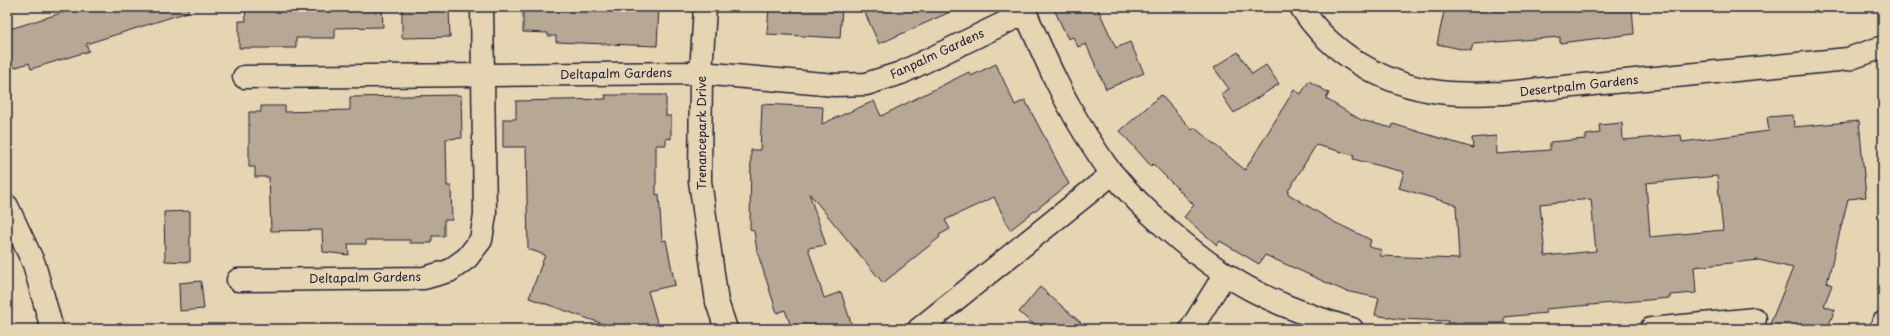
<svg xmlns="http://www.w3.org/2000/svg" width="1890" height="336" viewBox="0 0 1890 336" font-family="'Playpen Sans',sans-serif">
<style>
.building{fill:#b6a894;stroke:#22223b;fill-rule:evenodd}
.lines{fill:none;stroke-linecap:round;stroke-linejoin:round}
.minor-casing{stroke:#22223b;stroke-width:25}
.minor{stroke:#e6d5b2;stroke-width:22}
.labels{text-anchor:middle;stroke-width:4;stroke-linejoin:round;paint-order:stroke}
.street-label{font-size:12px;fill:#22223b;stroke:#e6d5b2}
</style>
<rect width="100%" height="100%" fill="#e6d5b2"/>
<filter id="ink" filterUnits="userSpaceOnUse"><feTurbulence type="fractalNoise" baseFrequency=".025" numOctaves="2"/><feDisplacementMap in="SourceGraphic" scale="8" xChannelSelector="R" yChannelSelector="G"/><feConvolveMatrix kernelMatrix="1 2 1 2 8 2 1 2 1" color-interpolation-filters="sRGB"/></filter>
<g filter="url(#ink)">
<g class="building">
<polygon points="80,7 188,7 188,12 86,44 89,51 31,69 29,63 7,70 7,30"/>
<polygon points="245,7 382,7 383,27 335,28 335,38 296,38 296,48 239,48 239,21 246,21"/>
<polygon points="402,7 449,7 450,37 402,38"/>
<polygon points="523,7 659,7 657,46 556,42 556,36 548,36 548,33 523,32"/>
<polygon points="769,7 842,7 840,38 767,34"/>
<polygon points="877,7 961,7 879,44 865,13"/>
<polygon points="1053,7 1097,7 1116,48 1130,42 1144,73 1106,89 1086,44 1078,47 1073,37 1068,39"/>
<polygon points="1445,7 1632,7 1634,34 1560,43 1560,37 1473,44 1471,51 1437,44"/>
<polygon points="1238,52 1252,74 1266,65 1279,84 1234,113 1221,94 1229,89 1214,68"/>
<polygon points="996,64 1015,105 1025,100 1069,184 1010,230 994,197 945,220 950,229 939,235 940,237 883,283 809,193 826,245 808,248 824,298 841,292 853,329 792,329 785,310 777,313 757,251 754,231 750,229 751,150 760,150 762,104 823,107 822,124 874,101 881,116 969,72 971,76"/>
<path d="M1309 81 1329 93 1326 99 1361 120 1392 128 1393 124 1473 148 1472 138 1496 136 1497 154 1550 150V142L1586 139V135L1600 133 1599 125 1622 123 1623 140 1681 135 1682 142 1769 131 1767 117 1793 115 1794 127 1859 121 1866 197 1848 199 1827 283 1832 285 1824 306 1835 310 1827 329H1768L1793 268 1759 260 1694 267 1696 293 1670 295V298L1545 309 1546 313 1504 317V323H1447L1448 321 1398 319 1375 315 1379 298 1345 291 1265 255 1259 264 1220 241 1217 245 1184 217 1194 205 1153 164 1151 166 1120 131 1161 95 1192 130 1195 128 1245 170 1294 90 1301 94ZM1316 145 1354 155 1353 159 1404 172 1399 188 1456 205 1459 259 1380 256 1382 250 1369 247 1371 240 1332 221 1287 193ZM1717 176 1723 230 1650 237 1646 183ZM1591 199 1596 251 1545 256 1540 204Z"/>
<polygon points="461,95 462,138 446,139 447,186 451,186 452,220 444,220 444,236 432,236 432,243 410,243 410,240 366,240 366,244 348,244 349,255 323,252 322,230 271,231 269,177 255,177 255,167 249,167 249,112 261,112 261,106 285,106 285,112 350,110 350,97"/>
<polygon points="605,95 666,95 666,116 671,116 671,139 666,138 666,145 656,145 656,195 659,194 662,241 666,240 675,285 648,291 659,329 610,329 609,326 529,298 545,255 528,249 526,147 503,147 503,119 516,119 516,101 606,99"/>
<polygon points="190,211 190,262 165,261 164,212"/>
<polygon points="201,281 204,309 180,311 179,283"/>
<polygon points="1040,287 1088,329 1039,329 1019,312"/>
</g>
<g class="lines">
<defs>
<g id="minor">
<polyline points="705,7 701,73 700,181 717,302 726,329"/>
<path d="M1023 7C1044 56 1065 105 1095 149 1101 158 1106 167 1113 174 1142 209 1187 249 1225 274 1264 300 1309 316 1352 329"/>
<path d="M1301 7C1330 54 1385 85 1439 92 1460 95 1482 94 1503 93L1848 59 1883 47"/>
<polyline points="244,77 701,73 835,85 866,84 901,73 1025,13"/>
<polyline points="7,206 34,264 52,329"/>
<polyline points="238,280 424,278 449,271 467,258 481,240 485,215 482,7"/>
<polyline points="919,329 1112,174"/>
<polyline points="1191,329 1225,274"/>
<polyline points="1651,329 1755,319"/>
<polyline points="1881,329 1883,323"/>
</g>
</defs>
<use href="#minor" class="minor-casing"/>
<use href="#minor" class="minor"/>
</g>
</g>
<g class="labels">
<g class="street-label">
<text transform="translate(937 54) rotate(-25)" y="4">Fanpalm Gardens</text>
<text transform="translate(616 74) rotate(-1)" y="4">Deltapalm Gardens</text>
<text transform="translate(1579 86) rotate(-6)" y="4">Desertpalm Gardens</text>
<text transform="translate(702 133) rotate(-90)" y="4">Trenancepark Drive</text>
<text transform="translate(365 278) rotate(-1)" y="4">Deltapalm Gardens</text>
</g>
</g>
<rect width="1890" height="336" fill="none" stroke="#e6d5b2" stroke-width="24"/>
<rect x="12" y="12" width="1866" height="312" fill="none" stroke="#22223b" stroke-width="1.5" filter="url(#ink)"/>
</svg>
